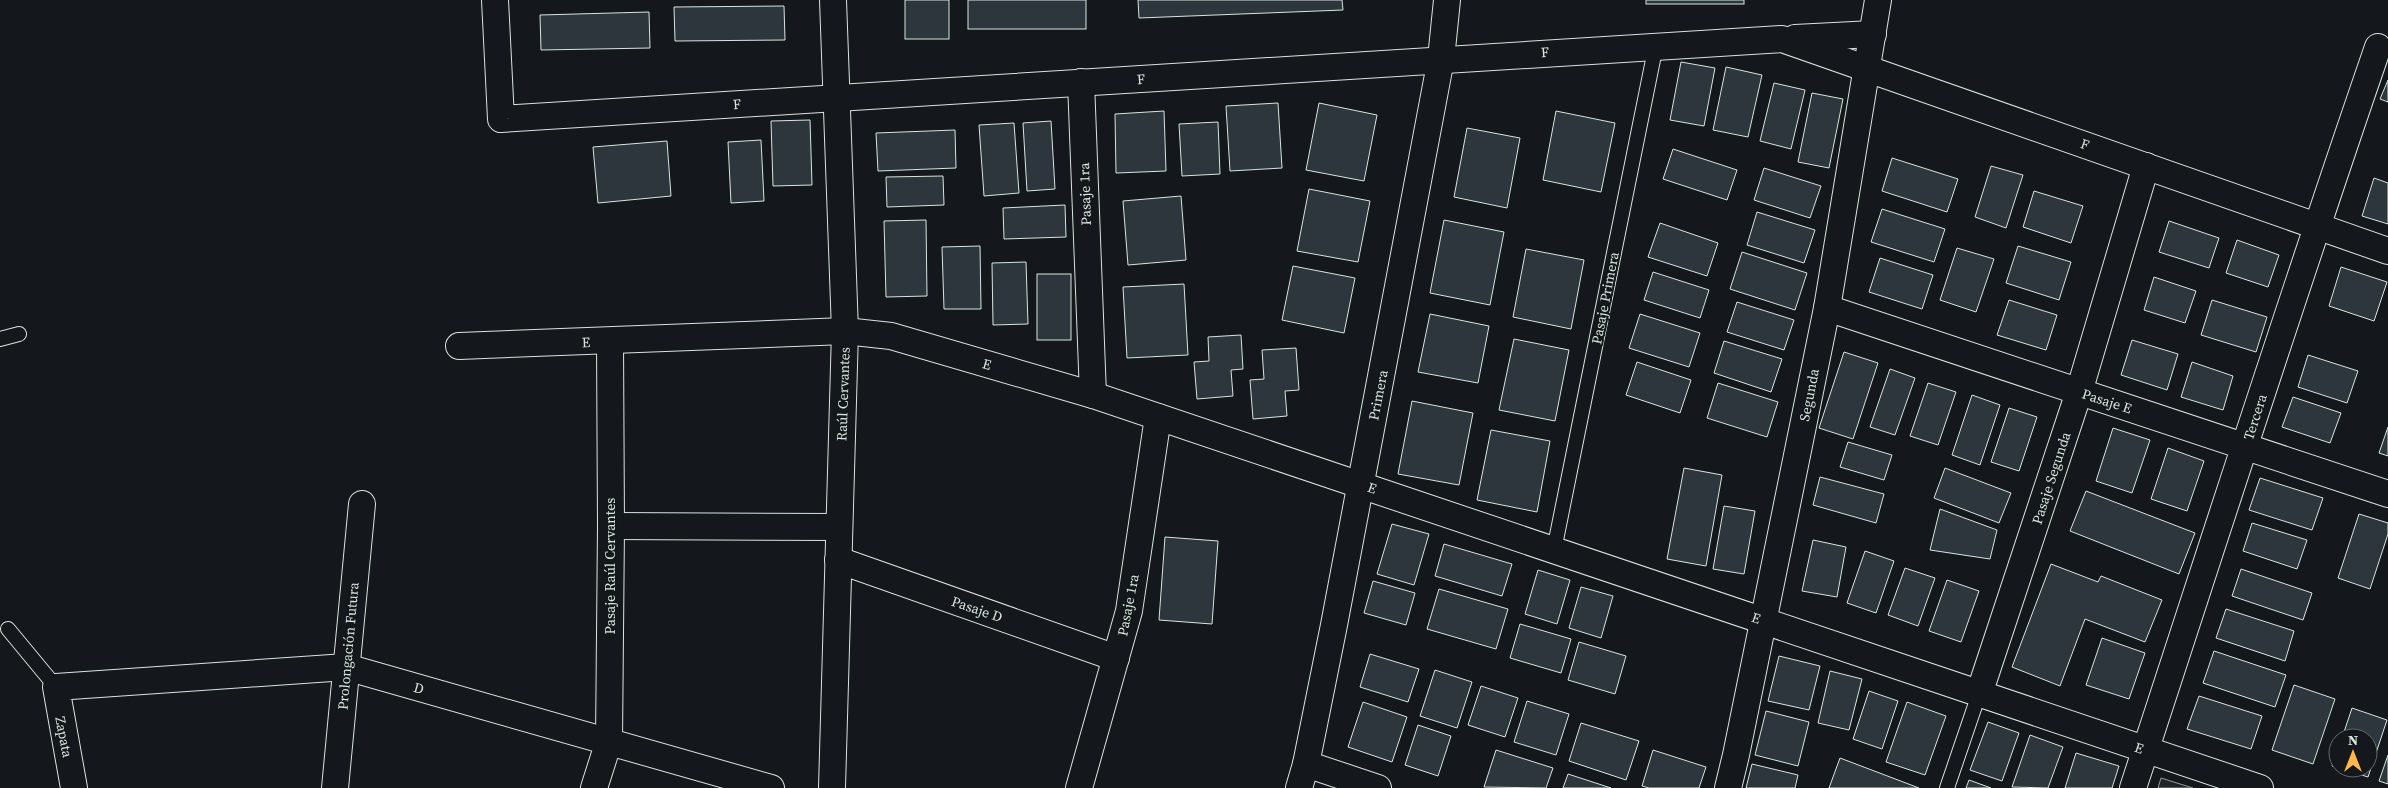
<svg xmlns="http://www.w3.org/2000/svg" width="2388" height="788" viewBox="0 0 2388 788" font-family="'Source Serif 4',serif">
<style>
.green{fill:#202428;stroke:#939e99}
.building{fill:#2c363c;stroke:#d8e6dc}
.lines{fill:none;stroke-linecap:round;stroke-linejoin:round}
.service-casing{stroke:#d8e6dc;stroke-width:16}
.minor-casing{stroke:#d8e6dc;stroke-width:28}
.service{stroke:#14181c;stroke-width:14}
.minor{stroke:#14181c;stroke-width:26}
.labels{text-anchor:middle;stroke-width:4;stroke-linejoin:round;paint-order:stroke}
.street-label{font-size:14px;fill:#d8e6dc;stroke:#14181c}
</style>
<rect width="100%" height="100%" fill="#14181c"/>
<polygon class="green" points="2161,778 2193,788 2158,788"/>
<g class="building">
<rect x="905" y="0" width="44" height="39"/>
<rect x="968" y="0" width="118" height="29"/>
<polygon points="1138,0 1342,0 1343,10 1139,18"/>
<rect x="1646" y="0" width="98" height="4"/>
<polygon points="784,6 785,40 675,41 674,7"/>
<polygon points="649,12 650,48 541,50 540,15"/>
<polygon points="1681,62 1715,68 1704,126 1670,120"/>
<polygon points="1726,67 1762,75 1748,137 1713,130"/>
<polygon points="2388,80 2388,102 2380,99"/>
<polygon points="1774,83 1805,90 1791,149 1760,141"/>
<polygon points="1812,93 1843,99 1829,168 1798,162"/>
<polygon points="1278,103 1282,168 1230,171 1226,106"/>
<polygon points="1319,103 1377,115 1364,181 1306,170"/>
<polygon points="1164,111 1166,171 1116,173 1115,114"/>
<polygon points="1556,111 1615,123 1601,192 1543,180"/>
<polygon points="810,120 812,185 773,186 771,121"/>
<polygon points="1051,121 1055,189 1027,191 1023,123"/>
<polygon points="1218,122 1220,174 1182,176 1179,124"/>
<polygon points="1014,123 1019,193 984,196 979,125"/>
<polygon points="1467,128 1520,138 1507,208 1454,197"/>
<polygon points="955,130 956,168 878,171 876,133"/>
<polygon points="761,140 764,201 731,203 728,142"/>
<polygon points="667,141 671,196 598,203 593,147"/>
<polygon points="1673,149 1737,170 1727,200 1663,179"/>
<polygon points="1892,158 1958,179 1947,212 1882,191"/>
<polygon points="1991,166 2023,175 2006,228 1975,217"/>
<polygon points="1764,168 1821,186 1810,218 1754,200"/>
<polygon points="943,176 944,205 887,207 886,177"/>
<polygon points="2374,178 2388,183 2388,224 2362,216"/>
<polygon points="1309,189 1370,201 1358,262 1297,251"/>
<polygon points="2034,191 2083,206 2071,243 2023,227"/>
<polygon points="1181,196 1186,260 1128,265 1123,201"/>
<polygon points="1065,205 1066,237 1004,239 1003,208"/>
<polygon points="1882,209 1945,229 1934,262 1871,242"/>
<polygon points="1757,212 1815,230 1804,263 1747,245"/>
<polygon points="926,220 927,296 886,297 884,221"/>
<polygon points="1444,220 1504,232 1490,305 1430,293"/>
<polygon points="2169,221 2219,238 2209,268 2159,252"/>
<polygon points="1660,223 1718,243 1707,276 1648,257"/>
<polygon points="2237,240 2279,255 2268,287 2226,273"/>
<polygon points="980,246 981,309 944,309 942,247"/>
<polygon points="2018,246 2071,262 2059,300 2006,283"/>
<polygon points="1957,248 1994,259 1976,312 1940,300"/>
<polygon points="1526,249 1584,260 1571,329 1513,317"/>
<polygon points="1742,252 1807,273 1795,310 1730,289"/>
<polygon points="1880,258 1933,275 1922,309 1869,292"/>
<polygon points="1026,262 1028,324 993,325 992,263"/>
<polygon points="1293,266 1355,278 1344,333 1282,320"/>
<polygon points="2341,267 2387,282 2374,321 2329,306"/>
<polygon points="1653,272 1709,290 1700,318 1644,300"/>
<rect x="1037" y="274" width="34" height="66"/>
<polygon points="2154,277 2196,291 2185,323 2144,310"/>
<polygon points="1184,284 1188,355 1127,358 1123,287"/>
<polygon points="2009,300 2057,315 2046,350 1997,335"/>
<polygon points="2212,300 2267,317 2256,352 2201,335"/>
<polygon points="1737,302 1794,320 1784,350 1727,332"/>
<polygon points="1430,314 1489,326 1478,383 1418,372"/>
<polygon points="1640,314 1700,333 1689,367 1629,348"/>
<polygon points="1241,335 1243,369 1231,370 1233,396 1197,399 1194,362 1209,361 1208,337"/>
<polygon points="1514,339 1569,350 1555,421 1499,410"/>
<polygon points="2132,340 2178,354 2167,390 2121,375"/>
<polygon points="1724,341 1782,359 1771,392 1714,373"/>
<polygon points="1296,348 1299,390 1285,391 1287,416 1253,419 1250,380 1264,379 1262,350"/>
<polygon points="1844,352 1878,363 1853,439 1819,428"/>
<polygon points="2308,355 2358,371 2347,403 2298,387"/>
<polygon points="1637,362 1691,380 1680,413 1626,395"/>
<polygon points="2192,362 2233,376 2223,410 2181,397"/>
<polygon points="1890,369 1915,378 1895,435 1870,427"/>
<polygon points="1718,383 1778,402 1767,437 1707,418"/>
<polygon points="1928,383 1956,392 1938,445 1910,436"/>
<polygon points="1972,395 2000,405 1980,465 1952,455"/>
<polygon points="2293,397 2341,413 2330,443 2282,427"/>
<polygon points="1412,401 1473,413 1459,485 1398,474"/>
<polygon points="2009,408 2037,417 2019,471 1991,462"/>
<polygon points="2388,427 2388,456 2379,453"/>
<polygon points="2113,428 2150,440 2132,493 2096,481"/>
<polygon points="1491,430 1550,441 1537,512 1477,500"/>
<polygon points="1848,442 1892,455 1884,480 1840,467"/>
<polygon points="2168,448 2204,461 2187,511 2151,499"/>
<polygon points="1684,468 1722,475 1706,566 1667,559"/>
<polygon points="1945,468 2011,493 1999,523 1934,498"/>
<polygon points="1820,477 1884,494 1876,523 1813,505"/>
<polygon points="2260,478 2323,498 2312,530 2249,510"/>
<polygon points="2086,491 2195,533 2179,574 2070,531"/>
<polygon points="1724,506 1755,511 1744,574 1713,569"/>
<polygon points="1940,509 1997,530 1990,559 1930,550"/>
<polygon points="2359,514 2388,523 2388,534 2370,589 2338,578"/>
<polygon points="2252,523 2307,540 2297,569 2243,551"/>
<polygon points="1392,524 1429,534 1414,585 1377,574"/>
<polygon points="1165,537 1218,541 1212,624 1159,620"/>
<polygon points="1813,540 1846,547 1837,597 1802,591"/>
<polygon points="1444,544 1512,564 1502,596 1435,576"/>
<polygon points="1865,551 1894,561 1876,613 1847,603"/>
<polygon points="2051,564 2098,582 2101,576 2162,600 2145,642 2085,619 2060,686 2012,667"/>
<polygon points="1905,568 1935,578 1918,626 1888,615"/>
<polygon points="2241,569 2312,593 2303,620 2232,596"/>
<polygon points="1538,570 1570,580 1557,624 1525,614"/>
<polygon points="1947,580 1979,591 1961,642 1929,631"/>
<polygon points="1373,581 1415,593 1406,625 1364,613"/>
<polygon points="1581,587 1613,596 1601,638 1569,628"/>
<polygon points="1439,589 1508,609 1496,649 1427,629"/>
<polygon points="2226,609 2294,631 2285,661 2216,638"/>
<polygon points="1520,624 1571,639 1561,673 1510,658"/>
<polygon points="2102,638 2145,653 2129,699 2086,685"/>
<polygon points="1579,642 1626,656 1615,694 1568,680"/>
<polygon points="2214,651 2286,675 2275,707 2203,683"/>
<polygon points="1370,654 1419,669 1408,702 1360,687"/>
<polygon points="1779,656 1820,666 1809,710 1768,701"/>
<polygon points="1435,670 1472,682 1457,728 1420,716"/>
<polygon points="1830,671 1862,679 1849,730 1818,723"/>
<polygon points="2294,685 2335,699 2313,764 2272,750"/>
<polygon points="1481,686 1518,698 1505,737 1468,725"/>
<polygon points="1869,691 1898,701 1882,749 1853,739"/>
<polygon points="2199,696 2262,716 2251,749 2187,729"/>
<polygon points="1527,701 1569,714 1556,755 1514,742"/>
<polygon points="1363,702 1407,717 1392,762 1348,747"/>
<polygon points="1907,702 1946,716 1925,775 1886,762"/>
<polygon points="2352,708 2387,720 2368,777 2339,768 2368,768 2368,738 2342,738"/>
<polygon points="1766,711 1809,722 1798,766 1755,755"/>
<polygon points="1988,722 2019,733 2002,781 1970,770"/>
<polygon points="1581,723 1639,741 1626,780 1569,761"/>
<polygon points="1418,725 1451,736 1438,776 1405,765"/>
<polygon points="2030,735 2063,747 2048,788 2012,787"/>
<polygon points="2338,749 2338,768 2332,766"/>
<polygon points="1496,750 1553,768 1546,788 1484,787"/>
<polygon points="1653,750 1706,767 1699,788 1649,788 1642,786"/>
<polygon points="2076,753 2119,766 2112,788 2065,788"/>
<polygon points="2388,755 2388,784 2379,781"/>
<polygon points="1840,758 1919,788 1829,788"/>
<polygon points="1752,764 1798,775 1795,788 1746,788"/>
<polygon points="1568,774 1611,788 1563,788"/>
<polygon points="1969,780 1991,788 1966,788"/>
</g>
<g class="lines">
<defs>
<g id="service">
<polyline points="0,339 19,334"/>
<polyline points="1554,550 1656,45"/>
<polyline points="8,629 56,687"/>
<polyline points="1947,788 1979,694"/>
</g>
<g id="minor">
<polyline points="495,0 501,119 1782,39 2388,251"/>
<polyline points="1795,38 1873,34"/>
<polyline points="1081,82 1093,395"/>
<polyline points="1827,308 2388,494"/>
<polyline points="459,346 845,331 891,336 1093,395 2260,788"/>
<polyline points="611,526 839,527"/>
<polyline points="838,560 1116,658"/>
<polyline points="1979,694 2079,392 2146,166"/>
<polyline points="1306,764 1378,788"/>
<polyline points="74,788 56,687 346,667 771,788"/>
<polyline points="335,788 362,504"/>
<polyline points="594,788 609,741 611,526 610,341"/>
<polyline points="832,788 845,331 833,0"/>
<polyline points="1079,788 1129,611 1158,417"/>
<polyline points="1299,788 1306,764 1334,625 1441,59 1447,0"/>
<polyline points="1728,788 1736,755 1827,308 1878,0"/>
<path d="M2133 788C2214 541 2293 293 2378 47"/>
</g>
</defs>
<use href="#service" class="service-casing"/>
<use href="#minor" class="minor-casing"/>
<use href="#service" class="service"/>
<use href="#minor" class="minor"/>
</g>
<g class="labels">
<g class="street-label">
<text transform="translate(1545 52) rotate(-4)" y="5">F</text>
<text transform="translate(1141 79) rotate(-4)" y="5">F</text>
<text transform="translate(737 104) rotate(-4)" y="5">F</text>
<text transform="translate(2085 144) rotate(19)" y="5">F</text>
<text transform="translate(1085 194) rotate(-92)" y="5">Pasaje 1ra</text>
<text transform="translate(1605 298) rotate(-79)" y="5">Pasaje Primera</text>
<text transform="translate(586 342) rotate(-2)" y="5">E</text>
<text transform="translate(987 364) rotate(16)" y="5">E</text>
<text transform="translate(843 394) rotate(-88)" y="5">Raúl Cervantes</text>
<text transform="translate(1378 395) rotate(-79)" y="5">Primera</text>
<text transform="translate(1809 395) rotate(-79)" y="5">Segunda</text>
<text transform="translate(2107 401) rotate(18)" y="5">Pasaje E</text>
<text transform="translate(2255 417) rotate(-72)" y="5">Tercera</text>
<text transform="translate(2051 478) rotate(-72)" y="5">Pasaje Segunda</text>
<text transform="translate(1372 488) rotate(19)" y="5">E</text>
<text transform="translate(610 566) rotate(-90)" y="5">Pasaje Raúl Cervantes</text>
<text transform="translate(1128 605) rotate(-79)" y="5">Pasaje 1ra</text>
<text transform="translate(977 609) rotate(19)" y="5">Pasaje D</text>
<text transform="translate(1756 618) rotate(19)" y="5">E</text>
<text transform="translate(348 646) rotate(-85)" y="5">Prolongación Futura</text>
<text transform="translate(419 688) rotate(16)" y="5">D</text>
<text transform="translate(64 737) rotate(79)" y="5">Zapata</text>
<text transform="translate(2139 748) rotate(19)" y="5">E</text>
</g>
</g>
<g transform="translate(2353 753)"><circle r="24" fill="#14181c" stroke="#626a69"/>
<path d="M0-4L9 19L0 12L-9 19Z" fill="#ffb74d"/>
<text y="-8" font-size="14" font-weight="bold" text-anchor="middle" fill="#d8e6dc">N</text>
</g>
</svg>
